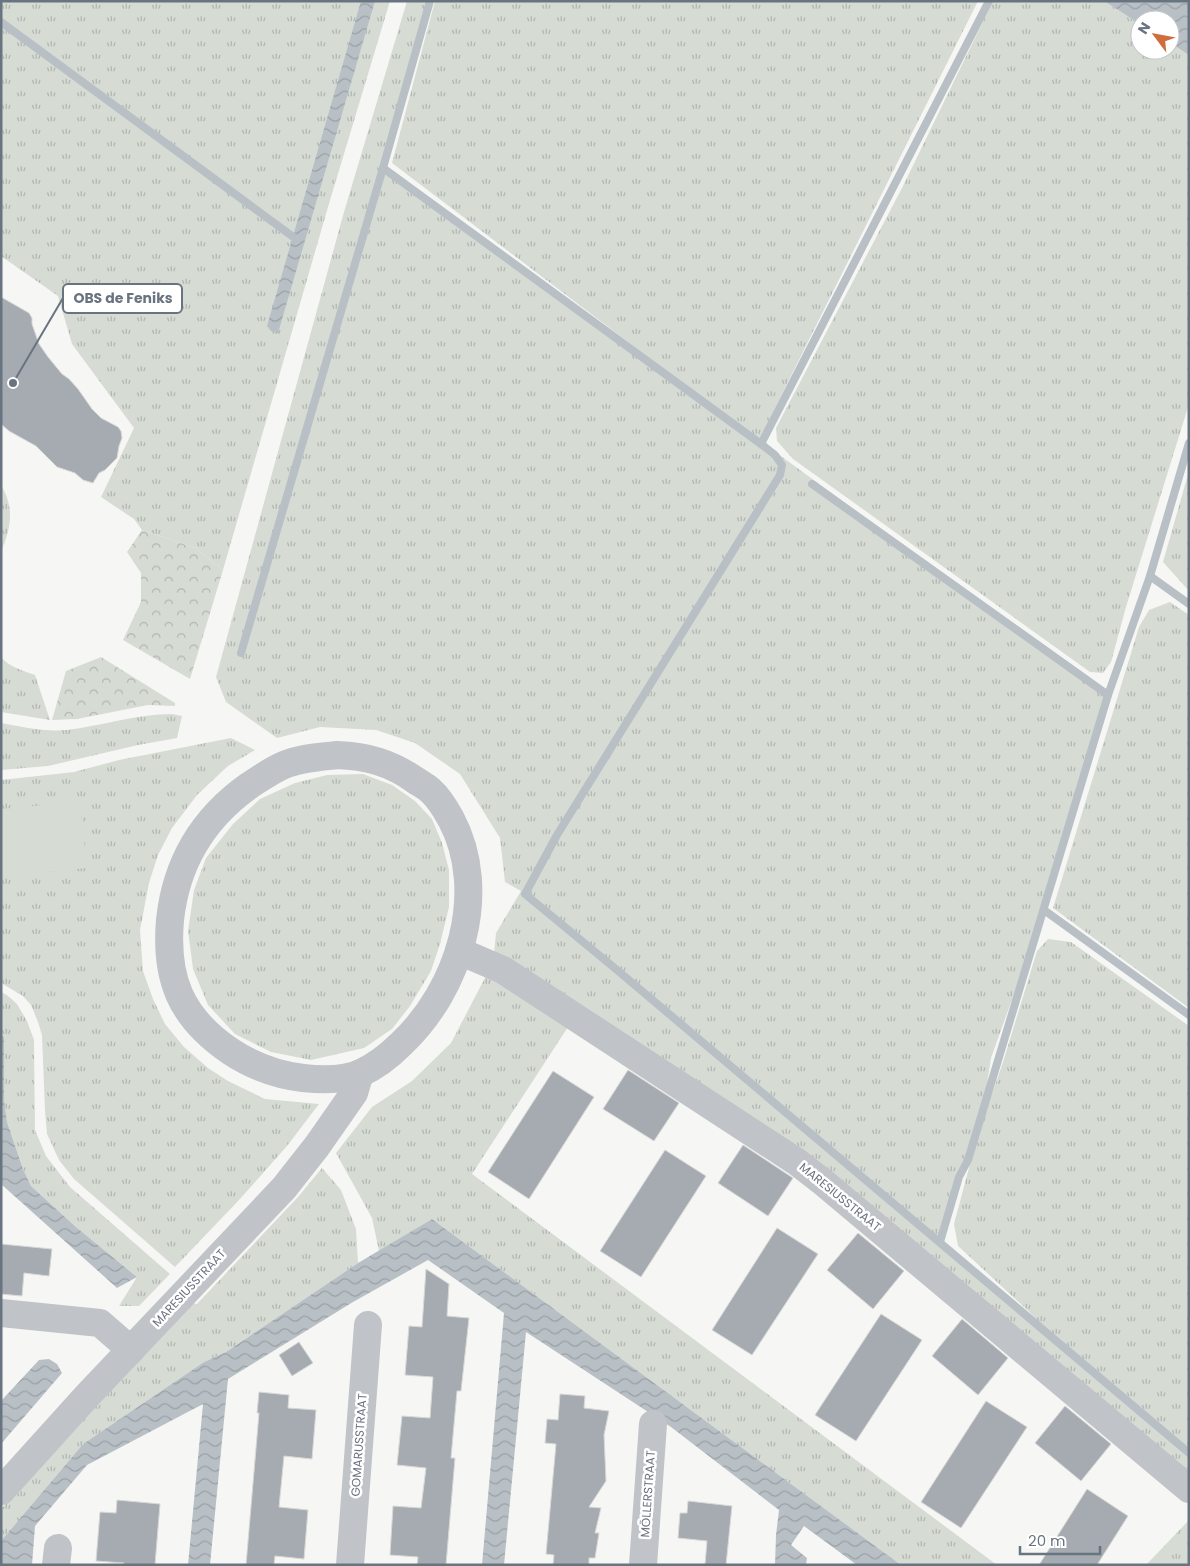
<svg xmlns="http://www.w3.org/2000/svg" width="1190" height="1566" viewBox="0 0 1190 1566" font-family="Poppins,sans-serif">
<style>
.grass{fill:url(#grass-tufts)}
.forest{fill:url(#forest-crowns)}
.garden{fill:#d6dbd4}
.water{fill:url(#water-waves)}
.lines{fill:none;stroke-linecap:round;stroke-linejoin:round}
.stream{stroke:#b8c0c6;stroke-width:8}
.building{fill:#a5abb1;stroke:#d8d8d6}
.minor{stroke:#c0c3c7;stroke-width:28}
.labels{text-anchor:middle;stroke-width:5;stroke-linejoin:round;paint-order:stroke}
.street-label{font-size:12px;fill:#697481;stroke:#fff}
.leader{fill:none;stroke:#697481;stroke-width:2}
.callout-dot{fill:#697481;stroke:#fff;stroke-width:2}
.callout{fill:#fff;stroke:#697481;stroke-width:2}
.callout-label{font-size:14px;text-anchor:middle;font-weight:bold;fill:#697481}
</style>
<defs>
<pattern id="grass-tufts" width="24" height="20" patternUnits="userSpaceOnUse" patternTransform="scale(1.25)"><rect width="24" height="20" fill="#d6dbd4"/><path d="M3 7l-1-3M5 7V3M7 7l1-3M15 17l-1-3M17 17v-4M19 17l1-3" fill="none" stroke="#b2b6b1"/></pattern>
<pattern id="forest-crowns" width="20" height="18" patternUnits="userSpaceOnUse" patternTransform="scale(1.25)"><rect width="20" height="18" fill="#d6dbd4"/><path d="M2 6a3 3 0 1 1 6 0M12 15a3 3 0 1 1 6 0" fill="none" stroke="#b2b6b1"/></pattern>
<pattern id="water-waves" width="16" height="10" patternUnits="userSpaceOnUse" patternTransform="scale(1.25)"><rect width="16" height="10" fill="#b8c0c6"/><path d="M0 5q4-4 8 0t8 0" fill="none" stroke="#9aa1a6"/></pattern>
</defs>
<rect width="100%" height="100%" fill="#f6f7f4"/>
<g class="grass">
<polygon points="1,1 390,1 328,207 223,570 195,548 142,530 134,519 101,497 134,428 72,344 58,296 1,256"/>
<polygon points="407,1 433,1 383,169 731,420 392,163 435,1 978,1 759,440 1108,695 1044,910 991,1058 983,1111 968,1160 959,1177 942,1241 1037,1319 958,1246 954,1224 977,1138 1003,1062 1037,951 1048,939 1071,942 1189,1026 1189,1479 811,1158 494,954 496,933 521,891 505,882 500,838 460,774 415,743 376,730 320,727 277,738 226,702 216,677 344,212"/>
<polygon points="993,1 1104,1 1140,24 1140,50 1170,50 1170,43 1189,55 1189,404 1126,607 1111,662 1103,673 1090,672 793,459 777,441 776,428 902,188"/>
<polygon points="1189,471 1189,591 1163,562"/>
<path d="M1 485C15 509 11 527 1 552Z"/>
<polygon points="1170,602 1189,615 1189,1008 1053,908 1139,627 1149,610"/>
<path d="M1 657C9 667 24 671 35 675L50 720 1 712Z"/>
<path d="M172 714 182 716 177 738 138 745 48 766 1 770V723C22 727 45 732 66 730 102 726 136 714 172 714Z"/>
<polygon points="231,738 255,750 228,766 197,795 172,828 158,855 149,883 140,930 143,971 153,999 165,1024 184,1047 208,1068 228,1081 265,1099 319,1104 287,1146 239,1200 175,1267 74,1179 59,1160 47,1134 45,1111 42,1035 38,1022 31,1005 23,996 1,983 1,780 74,772 119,760"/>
<polygon points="363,774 392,785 415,801 432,819 442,843 449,870 449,907 440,944 431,971 410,1006 392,1029 364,1048 311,1060 271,1052 235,1034 208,1005 193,969 188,931 194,890 206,858 233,824 260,799 295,783 327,775"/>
<polygon points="487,974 568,1027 472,1174 997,1565 901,1565 432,1219 379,1251 372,1218 336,1153 372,1107 412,1081 451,1043"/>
<polygon points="1,992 7,995 17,1004 27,1021 34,1040 35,1130 46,1156 70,1187 170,1274 139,1306 119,1306 137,1277 76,1227 31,1186 23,1169 7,1122 4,1098 4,1037 1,1034"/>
<polygon points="322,1168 341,1190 356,1229 358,1263 226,1352 204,1362 83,1444 1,1541 1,1509 35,1471 192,1303 197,1304 298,1197"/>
<polygon points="1189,1520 1189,1565 1146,1565"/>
</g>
<g class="forest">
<polygon points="142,530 195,548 223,570 190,679 123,640 141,602 141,573 127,552"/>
<polygon points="101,657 175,703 175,706 148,705 77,719 52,720 66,671"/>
</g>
<polygon class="garden" points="80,802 87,868 1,876 1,809"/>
<g class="water">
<polygon points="361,1 375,1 278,333 271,331 267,326"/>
<polygon points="1104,1 1189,1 1189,55 1170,43 1170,20 1140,20 1140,24"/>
<polygon points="1,1034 4,1037 4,1098 7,1122 23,1169 31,1186 76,1227 137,1277 117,1288 1,1184"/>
<polygon points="432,1219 901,1565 857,1565 804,1526 791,1545 807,1558 806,1565 775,1565 776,1535 779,1510 671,1427 526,1332 504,1565 482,1565 504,1313 428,1260 353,1302 228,1379 210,1565 188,1565 203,1404 87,1465 35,1526 32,1565 1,1565 1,1541 83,1444 204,1362 226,1352 358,1263"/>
<polygon points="49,1359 57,1364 62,1373 1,1444 1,1401 39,1360"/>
</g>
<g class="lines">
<g class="stream">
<polyline points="1,22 296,239"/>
<polyline points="383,168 765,447 775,455 782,465 780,475 557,835 525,894 617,970 1189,1453"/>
<polyline points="761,444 989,1"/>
<polyline points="812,484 1108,695"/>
<polyline points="1150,576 1189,604"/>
<polyline points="241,653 383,168 430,1"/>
<polyline points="1044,910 1189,1015"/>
<polyline points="940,1242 959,1177 968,1160 1108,695 1150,576 1189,443"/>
</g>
</g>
<g class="building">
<polygon points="1,297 29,313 32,318 32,324 39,344 48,357 62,374 69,379 78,389 92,409 101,418 118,427 121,431 122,438 119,446 117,458 105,470 99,473 93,483 83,480 75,473 57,467 36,446 9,431 1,424"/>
<polygon points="628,1070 679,1103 654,1141 603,1109"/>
<polygon points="553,1071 594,1097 529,1199 488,1172"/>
<polygon points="743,1145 793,1178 768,1216 718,1183"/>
<polygon points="665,1150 706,1176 641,1277 600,1251"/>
<polygon points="777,1228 818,1254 752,1355 712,1330"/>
<polygon points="858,1233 904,1271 873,1309 827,1270"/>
<polygon points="1,1244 52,1249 49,1276 24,1273 22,1296 1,1294"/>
<polygon points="426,1269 449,1284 447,1316 469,1318 461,1391 457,1391 451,1458 455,1458 446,1565 417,1565 418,1557 390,1555 393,1506 421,1508 426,1468 397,1465 402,1416 430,1418 433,1377 405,1375 409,1326 422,1327"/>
<polygon points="881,1314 922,1340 856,1441 815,1415"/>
<polygon points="962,1319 1008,1358 978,1395 932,1356"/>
<polygon points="299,1342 313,1363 292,1376 279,1355"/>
<polygon points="259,1392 289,1395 288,1408 316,1410 312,1459 284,1456 279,1507 308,1510 304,1559 275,1556 274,1565 246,1565 259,1413 257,1413"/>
<polygon points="560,1394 585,1396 584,1408 609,1411 604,1435 606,1481 589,1507 601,1508 595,1533 599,1533 595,1558 589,1558 589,1565 553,1565 554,1555 546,1554 556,1444 545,1443 547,1419 558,1420"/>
<polygon points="986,1401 1027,1427 961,1528 921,1502"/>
<polygon points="1065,1406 1111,1444 1081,1481 1035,1443"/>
<polygon points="1087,1489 1128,1516 1097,1565 1039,1565"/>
<polygon points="117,1500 160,1504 155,1565 124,1565 124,1563 96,1561 100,1512 116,1513"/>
<polygon points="688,1501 732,1506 726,1565 705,1565 707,1541 678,1538 680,1513 687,1513"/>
</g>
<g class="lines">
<g class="minor">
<path d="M337 755C367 756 391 763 415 780 421 784 427 787 431 791 440 799 446 810 451 819 490 892 459 990 401 1044 390 1055 376 1066 361 1073 345 1080 321 1080 303 1078 277 1075 251 1065 230 1051 180 1017 165 978 170 920 176 863 203 818 250 785 261 778 272 770 284 765 300 758 320 757 337 755Z"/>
<polyline points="459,951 503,970 797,1162 824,1183 1189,1489"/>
<polyline points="1,1313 100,1323 131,1350"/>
<polyline points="1,1491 86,1397 284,1188 317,1146 354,1093 360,1073"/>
<polyline points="56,1565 58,1548"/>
<polyline points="350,1565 368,1325"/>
<polyline points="643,1565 653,1424"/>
</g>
</g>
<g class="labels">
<g class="street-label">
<text transform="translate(840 1197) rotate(39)" y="4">MARESIUSSTRAAT</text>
<text transform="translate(189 1288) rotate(-47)" y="4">MARESIUSSTRAAT</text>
<text transform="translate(359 1445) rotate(-86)" y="4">GOMARUSSTRAAT</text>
<text transform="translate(648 1494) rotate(-86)" y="4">MÖLLERSTRAAT</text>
</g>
</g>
<path class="leader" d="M13 383L63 298"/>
<circle class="callout-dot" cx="13" cy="383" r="5"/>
<rect class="callout" x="63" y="284" width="119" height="29" rx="5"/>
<g class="callout-label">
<text x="123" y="303">OBS de Feniks</text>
</g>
<rect width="1190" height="1566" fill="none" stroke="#697481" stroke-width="5"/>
<g transform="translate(1155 35) rotate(302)"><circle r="24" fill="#ffffff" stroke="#c3c7cd"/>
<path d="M0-4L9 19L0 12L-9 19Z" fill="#cf6e3c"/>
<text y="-8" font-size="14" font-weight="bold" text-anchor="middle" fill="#697481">N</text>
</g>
<path d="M1020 1546v8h80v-8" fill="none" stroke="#697481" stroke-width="2.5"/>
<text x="1028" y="1546" font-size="15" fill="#697481" stroke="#ffffff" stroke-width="4" paint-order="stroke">20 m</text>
</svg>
